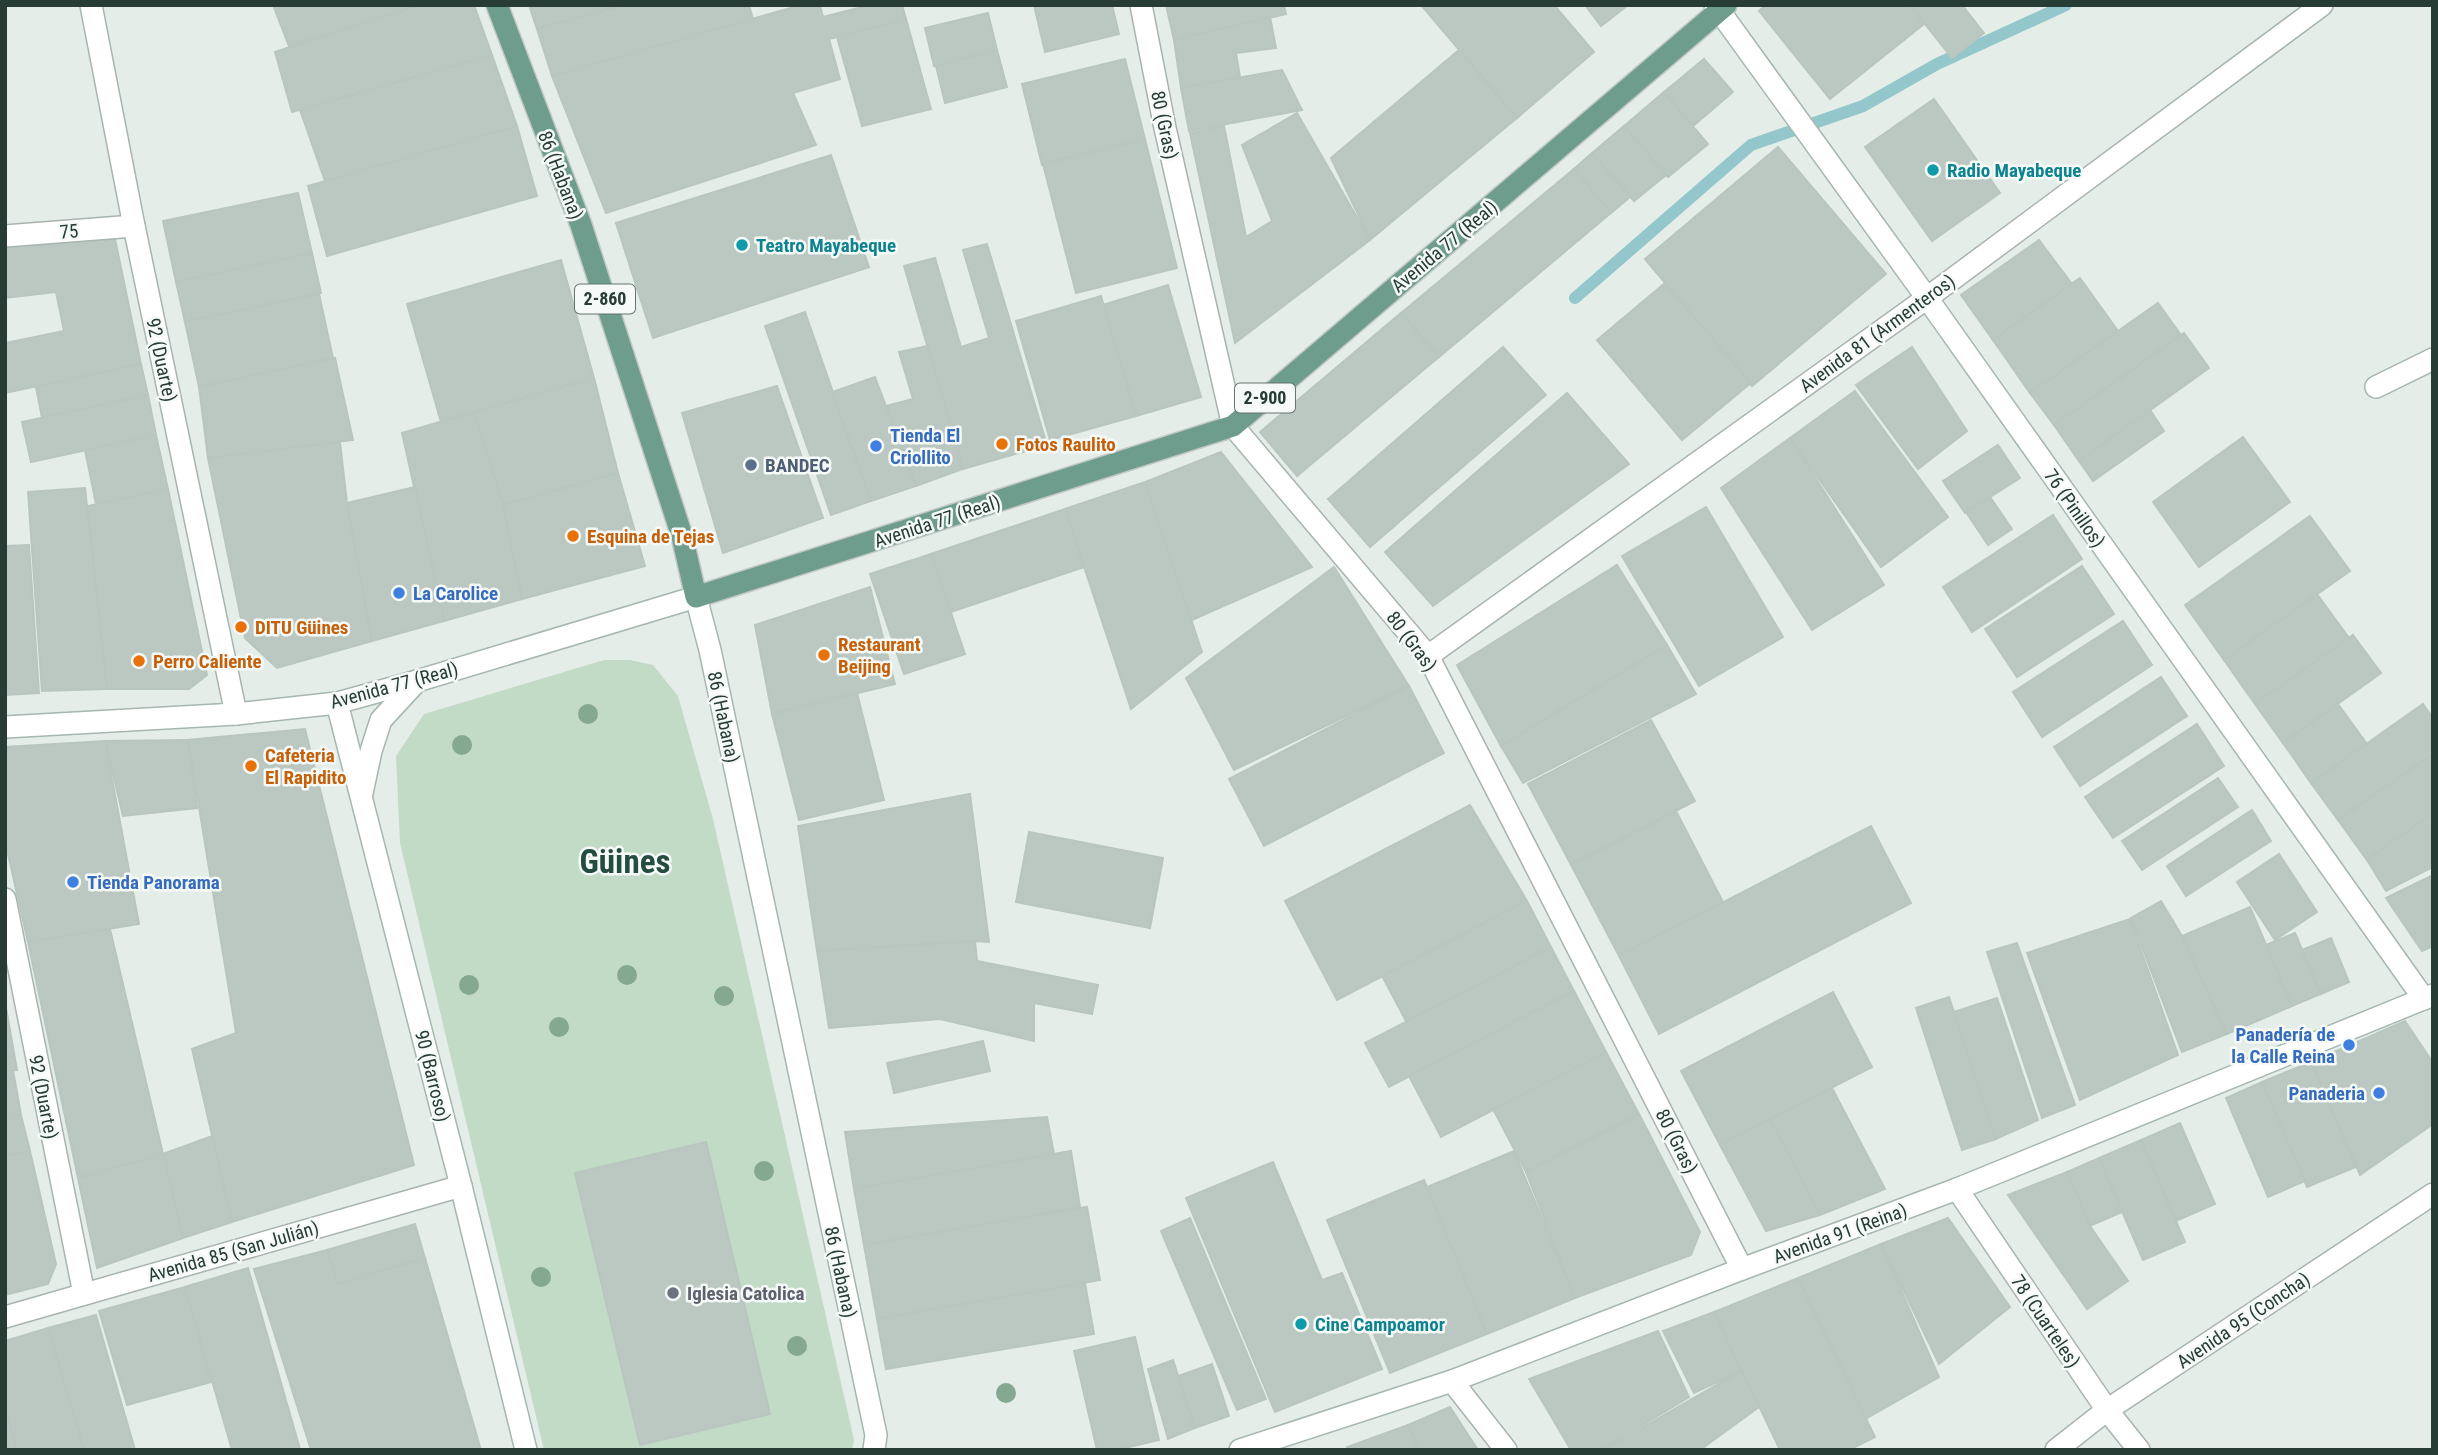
<svg xmlns="http://www.w3.org/2000/svg" width="2438" height="1455" viewBox="0 0 2438 1455" font-family="'Roboto Condensed',sans-serif">
<style>
.green{fill:#c1dbc6}
.lines{fill:none;stroke-linecap:round;stroke-linejoin:round}
.stream{stroke:#94c7cb;stroke-width:12}
.building{fill:#bbc7c1;stroke:#b8c6bf;stroke-width:2}
.street-casing{stroke:#a8b4af;stroke-width:24}
.secondary-casing{stroke:#a5b7af;stroke-width:24}
.primary-casing{stroke:#c2c8c6;stroke-width:24}
.street{stroke:#fff;stroke-width:21}
.secondary{stroke:#fff;stroke-width:21}
.primary{stroke:#6f9d8d;stroke-width:21}
.tree{fill:#84a890}
.culture-dot{fill:#0f9aa8;stroke:#f5f9f7;stroke-width:2.5}
.food-dot{fill:#e8710a;stroke:#f5f9f7;stroke-width:2.5}
.shop-dot{fill:#3f7fe0;stroke:#f5f9f7;stroke-width:2.5}
.service-dot{fill:#5c6f8a;stroke:#f5f9f7;stroke-width:2.5}
.worship-dot{fill:#6b7280;stroke:#f5f9f7;stroke-width:2.5}
.labels{text-anchor:middle;stroke-width:5;stroke-linejoin:round;paint-order:stroke}
.shield{fill:#f5f9f7;stroke:#64756f;stroke-width:2}
.shield-label{font-size:18px;font-weight:bold;fill:#263c35}
.street-label{font-size:19px;fill:#263c35;stroke:#f5f9f7}
.culture-label{font-size:19px;font-weight:bold;fill:#0d838f;stroke:#f5f9f7;text-anchor:start}
.shop-label{font-size:19px;font-weight:bold;fill:#366cbe;stroke:#f5f9f7;text-anchor:start}
.food-label{font-size:19px;font-weight:bold;fill:#c56008;stroke:#f5f9f7;text-anchor:start}
.service-label{font-size:19px;font-weight:bold;fill:#4e5e75;stroke:#f5f9f7;text-anchor:start}
.worship-label{font-size:19px;font-weight:bold;fill:#5b616d;stroke:#f5f9f7;text-anchor:start}
.town-label{font-size:33px;font-weight:bold;fill:#244c40;stroke:#f5f9f7}
</style>
<rect width="100%" height="100%" fill="#e5ede9"/>
<polygon class="green" points="604,660 630,660 653,665 678,696 713,819 854,1440 852,1450 544,1450 400,843 396,756 424,714"/>
<g class="lines">
<polyline class="stream" points="1575,298 1751,145 1863,106 1937,64 2066,5"/>
</g>
<g class="building">
<polygon points="273,5 420,5 289,46"/>
<polygon points="420,5 474,5 492,55 292,112 275,52"/>
<polygon points="529,5 623,5 537,29"/>
<polygon points="623,5 749,5 753,19 552,76 537,29"/>
<polygon points="801,5 820,5 823,17 870,5 902,5 906,19 829,39 840,79 793,93 816,145 606,213 552,76"/>
<polygon points="1034,5 1112,5 1119,34 1045,52"/>
<polygon points="1166,5 1284,5 1286,14 1174,40"/>
<polygon points="1421,5 1554,5 1594,52 1517,118"/>
<polygon points="1585,5 1628,5 1601,26"/>
<polygon points="1766,5 1910,5 1924,24 1830,99 1759,11"/>
<polygon points="1910,5 1962,5 1984,33 1952,58"/>
<polygon points="988,13 997,50 934,66 925,28"/>
<polygon points="1270,17 1276,48 1236,53 1240,77 1181,88 1174,40"/>
<polygon points="906,19 931,109 862,126 837,37"/>
<polygon points="997,50 1007,87 945,103 936,66"/>
<polygon points="1459,50 1517,118 1370,240 1331,158"/>
<polygon points="492,55 517,126 325,181 300,110"/>
<polygon points="1125,59 1145,139 1042,165 1022,84"/>
<polygon points="1704,59 1733,92 1693,126 1664,92"/>
<polygon points="1282,70 1302,110 1189,131 1181,88"/>
<polygon points="1664,92 1708,144 1668,177 1624,126"/>
<polygon points="1934,99 2000,193 1932,241 1865,147"/>
<polygon points="1297,113 1370,240 1235,343 1190,133 1224,126 1246,237 1272,221 1242,145"/>
<polygon points="517,126 537,196 327,256 308,186"/>
<polygon points="1624,126 1666,175 1634,201 1592,153"/>
<polygon points="1145,139 1177,268 1076,293 1043,164"/>
<polygon points="1778,147 1886,274 1752,386 1645,259"/>
<polygon points="1592,153 1630,197 1611,213 1574,169"/>
<polygon points="831,155 869,267 653,338 616,223"/>
<polygon points="1574,169 1611,213 1439,357 1401,313"/>
<polygon points="298,193 312,253 176,282 163,221"/>
<polygon points="114,234 141,364 5,393 5,343 64,331 56,292 5,298 5,247"/>
<polygon points="2039,240 2072,284 1993,340 1961,295"/>
<polygon points="987,244 1047,445 963,469 904,266 935,258 961,347 989,338 963,250"/>
<polygon points="312,253 321,293 185,322 176,282"/>
<polygon points="561,260 594,378 441,422 407,304"/>
<polygon points="2080,278 2118,331 2030,393 1993,340"/>
<polygon points="1665,283 1751,383 1682,440 1597,340"/>
<polygon points="1168,285 1201,397 1136,416 1103,305"/>
<polygon points="319,294 333,358 199,387 185,322"/>
<polygon points="1101,296 1136,416 1050,440 1016,321"/>
<polygon points="2158,303 2181,335 2054,425 2030,393"/>
<polygon points="805,312 871,501 831,515 765,326"/>
<polygon points="1401,313 1439,357 1297,476 1260,432"/>
<polygon points="2184,333 2209,368 2079,461 2054,425"/>
<polygon points="928,346 963,469 916,486 886,406 913,399 899,352"/>
<polygon points="1503,347 1546,395 1370,547 1328,499"/>
<polygon points="1912,347 1967,431 1918,469 1856,385"/>
<polygon points="335,358 353,440 208,458 199,387"/>
<polygon points="141,364 148,395 42,418 36,387"/>
<polygon points="875,377 916,486 871,501 832,392"/>
<polygon points="594,378 618,473 503,505 474,412"/>
<polygon points="777,386 823,518 723,553 682,413"/>
<polygon points="1855,391 1948,517 1881,567 1790,438"/>
<polygon points="1567,393 1629,464 1433,606 1385,552"/>
<polygon points="148,395 156,435 31,462 22,422"/>
<polygon points="2150,410 2164,431 2093,481 2079,461"/>
<polygon points="474,412 503,505 522,599 444,621 402,433"/>
<polygon points="156,435 168,489 96,504 85,450"/>
<polygon points="2243,437 2290,502 2199,567 2153,502"/>
<polygon points="1790,438 1884,585 1812,630 1721,488"/>
<polygon points="340,442 347,503 372,641 277,668 245,638 208,458"/>
<polygon points="1998,445 2020,478 1965,513 1943,481"/>
<polygon points="1221,452 1312,567 1190,621 1145,482"/>
<polygon points="618,473 645,566 522,599 503,505"/>
<polygon points="1145,482 1202,652 1131,709 1065,509"/>
<polygon points="415,487 444,621 372,641 347,503"/>
<polygon points="85,488 107,689 42,691 28,492"/>
<polygon points="168,489 207,675 189,689 107,689 88,506"/>
<polygon points="1990,497 2012,529 1988,545 1966,512"/>
<polygon points="1706,507 1783,637 1699,686 1622,556"/>
<polygon points="1065,509 1084,567 951,612 931,554"/>
<polygon points="2053,515 2082,559 1972,632 1943,587"/>
<polygon points="2310,516 2350,571 2224,660 2185,605"/>
<polygon points="29,545 39,693 5,695 5,546"/>
<polygon points="931,554 965,654 904,674 870,574"/>
<polygon points="1617,565 1667,645 1501,746 1457,665"/>
<polygon points="2082,566 2114,614 2017,677 1985,629"/>
<polygon points="1334,567 1409,686 1234,770 1186,678"/>
<polygon points="870,587 895,684 772,714 755,625"/>
<polygon points="2317,594 2349,638 2255,704 2224,660"/>
<polygon points="2123,621 2152,665 2042,737 2013,692"/>
<polygon points="2353,635 2381,673 2283,743 2255,704"/>
<polygon points="1667,645 1696,694 1523,783 1501,746"/>
<polygon points="2161,677 2187,716 2080,786 2054,747"/>
<polygon points="1409,686 1444,753 1264,846 1229,779"/>
<polygon points="857,693 884,800 799,820 772,714"/>
<polygon points="2338,704 2367,744 2311,783 2283,743"/>
<polygon points="2423,704 2433,718 2433,754 2338,820 2311,783"/>
<polygon points="1651,720 1695,801 1571,865 1528,784"/>
<polygon points="2197,724 2224,766 2113,838 2085,797"/>
<polygon points="305,729 414,1165 232,1222 192,1049 236,1033 188,740"/>
<polygon points="188,740 197,808 123,816 105,741"/>
<polygon points="105,741 139,924 28,942 5,841 5,747"/>
<polygon points="2433,754 2433,813 2367,860 2338,820"/>
<polygon points="2218,778 2238,807 2142,870 2122,841"/>
<polygon points="970,794 989,942 975,941 817,951 798,826"/>
<polygon points="1470,805 1527,901 1337,1000 1285,901"/>
<polygon points="2252,810 2271,841 2186,896 2167,866"/>
<polygon points="1676,811 1723,902 1619,956 1571,865"/>
<polygon points="2433,813 2433,867 2386,891 2367,860"/>
<polygon points="1871,826 1911,903 1659,1034 1619,956"/>
<polygon points="1029,832 1163,858 1150,928 1016,902"/>
<polygon points="2279,854 2317,912 2275,940 2237,882"/>
<polygon points="2433,875 2433,946 2422,951 2386,898"/>
<polygon points="1527,901 1551,947 1406,1021 1382,976"/>
<polygon points="2161,901 2182,936 2227,1034 2182,1052 2131,918"/>
<polygon points="2250,907 2292,1006 2227,1034 2182,936"/>
<polygon points="2130,919 2178,1055 2080,1100 2027,953"/>
<polygon points="110,929 163,1154 78,1178 28,942"/>
<polygon points="2295,933 2321,994 2292,1006 2266,945"/>
<polygon points="2331,938 2349,982 2321,994 2302,950"/>
<polygon points="975,941 977,961 1098,985 1092,1014 1034,1003 1034,1041 940,1019 829,1028 817,951"/>
<polygon points="2017,943 2075,1105 2042,1118 1987,952"/>
<polygon points="1551,947 1574,991 1389,1087 1365,1043"/>
<polygon points="1574,991 1606,1052 1441,1137 1409,1076"/>
<polygon points="1833,992 1872,1067 1720,1145 1681,1071"/>
<polygon points="1949,997 1996,1139 1962,1150 1916,1008"/>
<polygon points="1997,998 2038,1120 1996,1139 1954,1012"/>
<polygon points="5,1002 17,1070 5,1071"/>
<polygon points="2405,1021 2433,1063 2433,1124 2360,1175 2311,1062"/>
<polygon points="983,1041 990,1071 894,1093 887,1063"/>
<polygon points="1606,1052 1639,1114 1526,1172 1493,1109"/>
<polygon points="2311,1062 2356,1167 2307,1187 2262,1082"/>
<polygon points="13,1070 21,1115 5,1117 5,1071"/>
<polygon points="2262,1082 2305,1181 2268,1197 2226,1098"/>
<polygon points="1832,1088 1885,1189 1820,1215 1770,1119"/>
<polygon points="1639,1114 1700,1232 1691,1255 1575,1298 1526,1172"/>
<polygon points="21,1115 30,1151 5,1156 5,1117"/>
<polygon points="1047,1117 1054,1154 854,1189 845,1132"/>
<polygon points="1770,1119 1820,1215 1766,1231 1720,1145"/>
<polygon points="2180,1123 2215,1204 2176,1221 2141,1140"/>
<polygon points="212,1136 232,1222 183,1238 163,1154"/>
<polygon points="2141,1140 2185,1242 2143,1260 2099,1158"/>
<polygon points="706,1142 770,1414 640,1445 575,1173"/>
<polygon points="30,1151 56,1264 48,1284 5,1295 5,1156"/>
<polygon points="1071,1151 1080,1207 864,1245 854,1189"/>
<polygon points="1514,1151 1575,1298 1487,1334 1427,1187"/>
<polygon points="163,1154 183,1238 97,1268 78,1178"/>
<polygon points="2099,1158 2122,1212 2090,1226 2067,1172"/>
<polygon points="1273,1162 1322,1280 1342,1273 1382,1369 1275,1412 1186,1198"/>
<polygon points="2067,1172 2090,1226 2128,1281 2087,1309 2008,1195"/>
<polygon points="1424,1180 1487,1334 1390,1373 1327,1220"/>
<polygon points="1087,1207 1100,1280 877,1319 864,1245"/>
<polygon points="1190,1218 1266,1399 1237,1410 1161,1231"/>
<polygon points="1948,1218 2010,1307 1939,1364 1881,1244"/>
<polygon points="415,1224 425,1258 338,1284 327,1250"/>
<polygon points="1881,1244 1939,1377 1865,1419 1798,1278"/>
<polygon points="327,1250 338,1284 425,1258 481,1450 311,1450 254,1269"/>
<polygon points="248,1268 300,1449 296,1450 232,1450 185,1287"/>
<polygon points="1798,1278 1875,1437 1849,1450 1780,1450 1714,1312"/>
<polygon points="1085,1283 1094,1334 886,1369 877,1319"/>
<polygon points="185,1287 211,1382 127,1405 99,1311"/>
<polygon points="1714,1312 1741,1371 1694,1393 1663,1331"/>
<polygon points="96,1315 135,1450 84,1450 48,1328"/>
<polygon points="48,1328 84,1450 17,1450 5,1410 5,1341"/>
<polygon points="1658,1331 1689,1397 1601,1450 1571,1450 1529,1379"/>
<polygon points="1135,1337 1159,1440 1116,1450 1097,1450 1074,1351"/>
<polygon points="1173,1360 1195,1428 1168,1439 1148,1369"/>
<polygon points="1212,1364 1229,1416 1195,1428 1178,1376"/>
<polygon points="1741,1371 1759,1407 1700,1450 1603,1450"/>
<polygon points="1450,1407 1478,1450 1419,1450 1408,1425"/>
<polygon points="5,1410 17,1450 5,1450"/>
<polygon points="1408,1425 1419,1450 1348,1450 1347,1447"/>
</g>
<g class="lines">
<defs>
<g id="street">
<polyline points="91,5 134,226 236,714"/>
<polyline points="1141,5 1165,128 1233,426 1428,656 1742,1269"/>
<polyline points="5,236 134,226"/>
<polyline points="2376,387 2433,359"/>
<polyline points="1428,656 1927,298 2322,5"/>
<polyline points="5,899 84,1294"/>
<polyline points="1957,1189 2107,1410 2139,1450"/>
<polyline points="5,1317 461,1186"/>
<polyline points="1452,1381 1506,1450"/>
<polyline points="2056,1450 2107,1410 2433,1194"/>
</g>
<g id="secondary">
<polyline points="1715,5 1927,298 2424,999"/>
<polyline points="337,703 461,1186 526,1450"/>
<polyline points="5,727 236,714 337,703 417,681 696,597 710,650 876,1435 874,1450"/>
<polyline points="362,793 371,751 381,720 417,681"/>
<polyline points="1240,1450 1452,1381 1742,1269 1957,1189 2433,995"/>
</g>
<polyline id="primary" points="497,5 581,225 682,536 696,597 1233,426 1726,5"/>
</defs>
<use href="#street" class="street-casing"/>
<use href="#secondary" class="secondary-casing"/>
<use href="#primary" class="primary-casing"/>
<use href="#street" class="street"/>
<use href="#secondary" class="secondary"/>
<use href="#primary" class="primary"/>
</g>
<g class="tree">
<circle cx="588" cy="714" r="10"/>
<circle cx="462" cy="745" r="10"/>
<circle cx="627" cy="975" r="10"/>
<circle cx="469" cy="985" r="10"/>
<circle cx="724" cy="996" r="10"/>
<circle cx="559" cy="1027" r="10"/>
<circle cx="764" cy="1171" r="10"/>
<circle cx="541" cy="1277" r="10"/>
<circle cx="797" cy="1346" r="10"/>
<circle cx="1006" cy="1393" r="10"/>
</g>
<g class="culture-dot">
<circle cx="1933" cy="170" r="7"/>
<circle cx="742" cy="245" r="7"/>
<circle cx="1301" cy="1324" r="7"/>
</g>
<g class="food-dot">
<circle cx="1002" cy="444" r="7"/>
<circle cx="573" cy="536" r="7"/>
<circle cx="241" cy="627" r="7"/>
<circle cx="824" cy="655" r="7"/>
<circle cx="139" cy="661" r="7"/>
<circle cx="251" cy="766" r="7"/>
</g>
<g class="shop-dot">
<circle cx="876" cy="446" r="7"/>
<circle cx="399" cy="593" r="7"/>
<circle cx="73" cy="882" r="7"/>
<circle cx="2349" cy="1045" r="7"/>
<circle cx="2379" cy="1093" r="7"/>
</g>
<circle class="service-dot" cx="751" cy="465" r="7"/>
<circle class="worship-dot" cx="673" cy="1293" r="7"/>
<g class="labels">
<g class="shield">
<rect x="575" y="284.5" width="60" height="29" rx="5"/>
<rect x="1235" y="383.5" width="60" height="29" rx="5"/>
</g>
<g class="shield-label">
<text x="605" y="305">2-860</text>
<text x="1265" y="404">2-900</text>
</g>
<g class="street-label">
<text transform="translate(1165 125) rotate(78)" y="7">80 (Gras)</text>
<text transform="translate(561 175) rotate(69)" y="7">86 (Habana)</text>
<text transform="translate(69 231) rotate(-5)" y="7">75</text>
<text transform="translate(1444 246) rotate(-40)" y="7">Avenida 77 (Real)</text>
<text transform="translate(1877 333) rotate(-36)" y="7">Avenida 81 (Armenteros)</text>
<text transform="translate(162 360) rotate(78)" y="7">92 (Duarte)</text>
<text transform="translate(2075 508) rotate(55)" y="7">76 (Pinillos)</text>
<text transform="translate(937 521) rotate(-18)" y="7">Avenida 77 (Real)</text>
<text transform="translate(1412 641) rotate(53)" y="7">80 (Gras)</text>
<text transform="translate(394 685) rotate(-15)" y="7">Avenida 77 (Real)</text>
<text transform="translate(724 717) rotate(78)" y="7">86 (Habana)</text>
<text transform="translate(433 1076) rotate(76)" y="7">90 (Barroso)</text>
<text transform="translate(44 1097) rotate(79)" y="7">92 (Duarte)</text>
<text transform="translate(1677 1141) rotate(63)" y="7">80 (Gras)</text>
<text transform="translate(1840 1233) rotate(-20)" y="7">Avenida 91 (Reina)</text>
<text transform="translate(233 1251) rotate(-16)" y="7">Avenida 85 (San Julián)</text>
<text transform="translate(841 1272) rotate(78)" y="7">86 (Habana)</text>
<text transform="translate(2243 1320) rotate(-34)" y="7">Avenida 95 (Concha)</text>
<text transform="translate(2046 1321) rotate(56)" y="7">78 (Cuarteles)</text>
</g>
<g class="culture-label">
<text x="1947" y="177">Radio Mayabeque</text>
<text x="756" y="252">Teatro Mayabeque</text>
<text x="1315" y="1331">Cine Campoamor</text>
</g>
<g class="shop-label">
<text x="890" y="442">Tienda El<tspan x="890" dy="22">Criollito</tspan></text>
<text x="413" y="600">La Carolice</text>
<text x="87" y="889">Tienda Panorama</text>
<text x="2335" y="1041" text-anchor="end">Panadería de<tspan x="2335" dy="22">la Calle Reina</tspan></text>
<text x="2365" y="1100" text-anchor="end">Panaderia</text>
</g>
<g class="food-label">
<text x="1016" y="451">Fotos Raulito</text>
<text x="587" y="543">Esquina de Tejas</text>
<text x="255" y="634">DITU Güines</text>
<text x="838" y="651">Restaurant<tspan x="838" dy="22">Beijing</tspan></text>
<text x="153" y="668">Perro Caliente</text>
<text x="265" y="762">Cafeteria<tspan x="265" dy="22">El Rapidito</tspan></text>
</g>
<g class="service-label">
<text x="765" y="472">BANDEC</text>
</g>
<g class="worship-label">
<text x="687" y="1300">Iglesia Catolica</text>
</g>
<g class="town-label">
<text x="625" y="873">Güines</text>
</g>
</g>
<rect width="2438" height="1455" fill="none" stroke="#263c35" stroke-width="14"/>
</svg>
